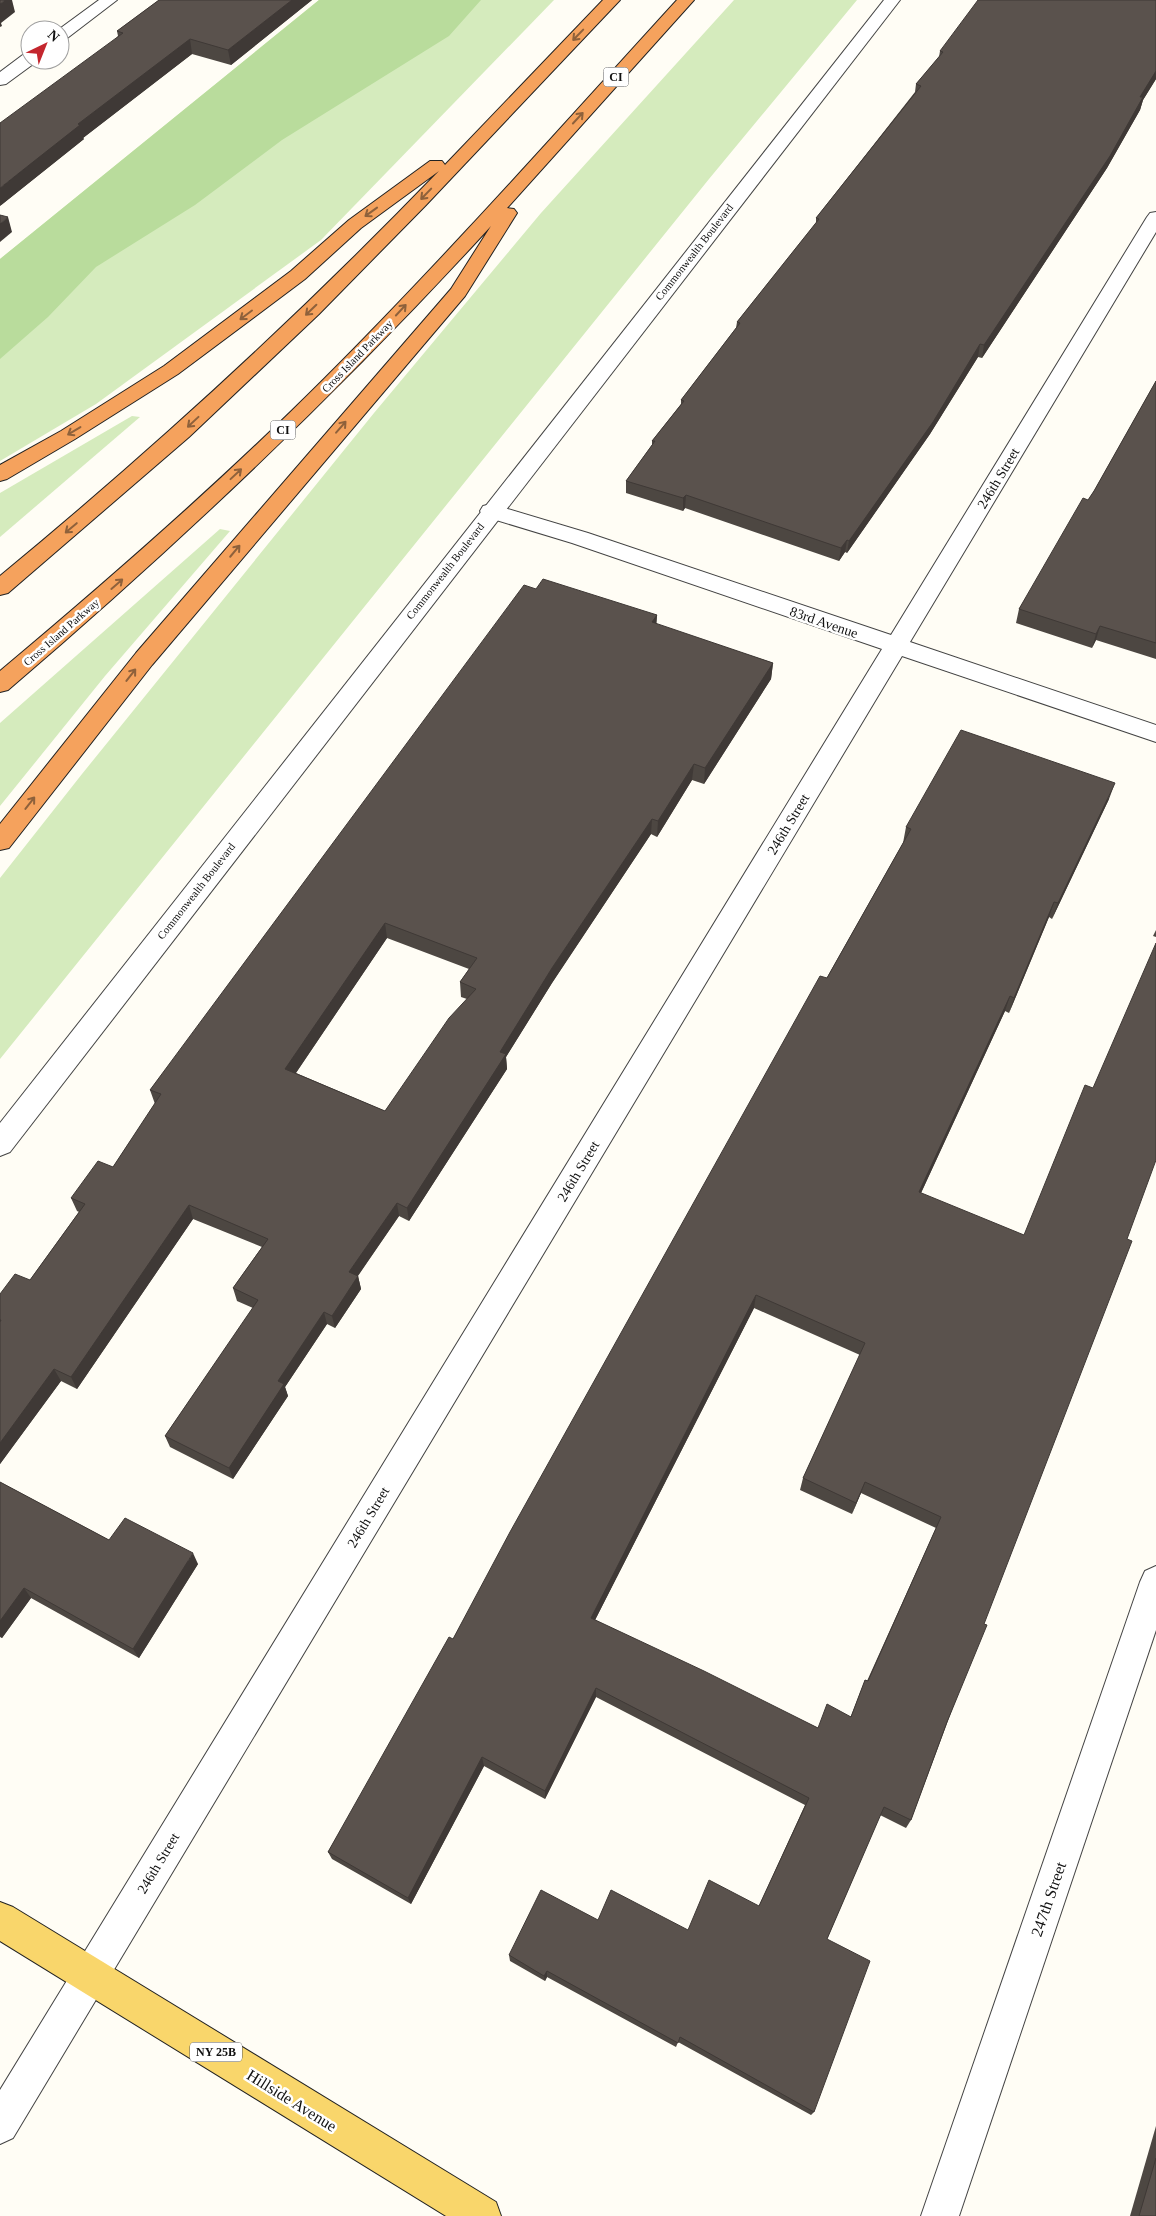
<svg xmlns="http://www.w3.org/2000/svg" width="1156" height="2216" viewBox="0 0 1156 2216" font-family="'Times New Roman',serif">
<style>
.green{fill:#d5ebbd}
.forest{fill:#b9dc9c}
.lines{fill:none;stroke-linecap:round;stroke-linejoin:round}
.minor-casing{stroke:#444;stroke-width:2}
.tertiary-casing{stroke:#444;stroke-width:2}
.primary-casing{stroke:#222;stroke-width:2}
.motorway-casing{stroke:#222;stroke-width:2}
.minor{fill:#fff;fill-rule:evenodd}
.tertiary{fill:#fff;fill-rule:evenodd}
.primary{fill:#f9d66b;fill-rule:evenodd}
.motorway{fill:#f5a25d;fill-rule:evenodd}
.wall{fill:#4d4742;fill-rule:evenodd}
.shaded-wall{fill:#3f3936}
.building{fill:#5a524d;stroke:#3f3936;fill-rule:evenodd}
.oneway{stroke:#8e613b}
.labels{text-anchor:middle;stroke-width:5;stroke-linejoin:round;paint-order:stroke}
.far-street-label{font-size:11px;fill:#111;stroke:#fff}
.shield{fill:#fff;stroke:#585858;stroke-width:1}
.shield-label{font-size:12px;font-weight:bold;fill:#111}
.street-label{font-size:14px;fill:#111;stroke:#fff}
.near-street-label{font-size:16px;fill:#111;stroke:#fff}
</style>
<rect width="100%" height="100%" fill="#fffdf5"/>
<g class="green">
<polygon points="319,0 554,0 321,240 96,404 0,461 0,259"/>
<polygon points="734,0 857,0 709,179 0,1059 0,878 82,774 374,413 541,213"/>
<polygon points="132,416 140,417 0,537 0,493"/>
<polygon points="220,529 230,531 105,676 0,806 0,723"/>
</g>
<polygon class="forest" points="319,0 481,0 449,36 282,140 195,205 96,267 48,317 0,359 0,259"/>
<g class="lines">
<defs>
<g id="minor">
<polygon points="99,0 117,0 66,39 60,41 60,30 58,30"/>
<polygon points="30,53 30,60 37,60 36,62 6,84 0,85 0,72 24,54"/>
<polygon points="1156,212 1156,232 910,642 1156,725 1156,742 902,656 13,2138 0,2144 0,2090 882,649 572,543 483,516 480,511 483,506 491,504 588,533 891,635 1147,217 1150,213"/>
<polygon points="1156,1566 1156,1630 959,2216 921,2216 1140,1582 1145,1571"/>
</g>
<polygon id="tertiary" points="884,0 900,0 10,1152 0,1156 0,1123"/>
<polygon id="primary" points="0,1902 13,1907 496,2202 501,2216 446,2216 0,1941"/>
<g id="motorway">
<path d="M603 0H620L426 205 319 314 189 437 8 593 0 595V576C154 449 300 315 439 171L361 228 305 279 178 374 75 439 7 479 0 481V465L61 431 164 366 291 271 349 220 430 161H442L445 165Z"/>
<path d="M677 0H694L507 208 514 209 517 213 465 296 152 665 9 848 0 850V824L136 653 451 289 491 226C340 391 179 544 8 690L0 692V671C111 578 221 482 324 379 446 257 561 127 677 0Z"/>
</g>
</defs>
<use href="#minor" class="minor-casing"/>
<use href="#tertiary" class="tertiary-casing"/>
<use href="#primary" class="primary-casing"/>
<use href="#motorway" class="motorway-casing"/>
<use href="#minor" class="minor"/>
<use href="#tertiary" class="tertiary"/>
<use href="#primary" class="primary"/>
<use href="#motorway" class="motorway"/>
</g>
<g class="wall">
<polygon points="159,0 312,0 231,65 192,54 83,138 84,139 0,206 118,36 117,31"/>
<polygon points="1156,0 1156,79 1143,100 1140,110 1107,168 982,358 978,357 930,434 847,553 845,552 839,561 685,508 683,511 626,493 626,481 652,445 652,441 681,404 681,400 736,328 737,322 816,223 816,218 915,92 916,84 939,57 940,51"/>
<polygon points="1156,381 1156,659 1096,640 1092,648 1016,623 1019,609 1088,500 1094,491"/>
<path d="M536 589 657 615 656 624 773 663 771 679 704 784 692 780 657 837 651 834 552 983 506 1057 507 1069 409 1221 399 1216 358 1276 361 1289 335 1328 327 1324 285 1387 288 1396 233 1479 170 1447 165 1436 253 1308 237 1301 233 1288 262 1247 193 1219 77 1389 61 1381 0 1464V1294L30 1280 79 1212 77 1211 71 1198 113 1167 155 1104 150 1090ZM387 938 469 969 460 982 461 997 467 999 385 1111 296 1073Z"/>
<path d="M1109 799 1052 919 1049 917 1009 1013 1005 1011 921 1193 984 1624 911 1820 906 1828 880 1815 827 1939 814 2112 811 2115 678 2042 676 2047 547 1977 545 1981 510 1961 509 1955 598 1920 688 1930 759 1906 805 1805 596 1697 545 1799 484 1766 411 1904 332 1859 328 1852 453 1639 903 843 906 827ZM754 1308 860 1355 803 1478 800 1490 852 1514 861 1493 936 1528 867 1681 865 1680 851 1716 818 1728 595 1620Z"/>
<polygon points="1156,930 1156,937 1153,936"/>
<polygon points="0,1482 109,1540 198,1564 139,1658 31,1598 2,1638 0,1637"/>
<polygon points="1156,2126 1156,2216 1130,2216"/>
</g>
<g class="shaded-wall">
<polygon points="5,0 12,0 15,12 1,23 2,26 0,27 0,4"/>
<polygon points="292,0 312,0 231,65 228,50"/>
<polygon points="190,39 192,54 83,138 84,139 0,206 0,188 78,124"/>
<polygon points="1156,71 1156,79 1143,100 1140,110 1107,168 982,358 984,345"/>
<polygon points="8,217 12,232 0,242 0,224"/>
<polygon points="980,344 978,357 930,434 847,553 849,541"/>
<polygon points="686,495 685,508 683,511 683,498"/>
<polygon points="847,540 845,552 839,561 841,548"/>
<polygon points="657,615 656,631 652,622"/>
<polygon points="1100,626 1096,640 1092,648 1096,634"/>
<polygon points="773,663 771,679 704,784 705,768"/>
<polygon points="694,764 692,780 657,837 658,821"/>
<polygon points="1115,783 1109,799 1052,919 1058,903"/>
<polygon points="652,819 651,834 552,983 506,1057 507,1069 409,1221 407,1208 500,1052 552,968"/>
<polygon points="1054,902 1049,917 1009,1013 1014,998"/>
<polygon points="385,923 387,938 289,1083 285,1069"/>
<polygon points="1010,996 1005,1011 915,1206 919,1192"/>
<polygon points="397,1203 399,1216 352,1284 349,1272"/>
<polygon points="189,1205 193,1219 77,1389 71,1377"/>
<polygon points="358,1276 361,1289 335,1328 332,1316"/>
<polygon points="756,1295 754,1308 591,1628 591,1618"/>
<polygon points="324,1312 327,1324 285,1387 288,1396 233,1479 229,1468 278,1381"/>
<polygon points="54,1369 61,1381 0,1464 0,1443"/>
<polygon points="865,1482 861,1493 852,1514 856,1503"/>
<polygon points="193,1553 198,1564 139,1658 133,1649"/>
<polygon points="24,1588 31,1598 2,1638 0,1636 0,1621"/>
<polygon points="596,1688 596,1697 545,1799 545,1791"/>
<polygon points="482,1757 484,1766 411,1904 408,1898"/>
<polygon points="547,1971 547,1977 545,1981 544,1976"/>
</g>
<g class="building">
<polygon points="0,0 5,0 0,4"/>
<polygon points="159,0 292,0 228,50 190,39 78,124 80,125 0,188 0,123 123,33 117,31"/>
<polygon points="978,0 1156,0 1156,71 1140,97 1143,97 1110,156 984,345 980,344 933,422 849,541 847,540 841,548 686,495 683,498 626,481 655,441 652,441 684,401 681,400 740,323 737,322 819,219 816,218 921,86 916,84 943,52 940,51"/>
<polygon points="0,215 8,217 0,224"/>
<polygon points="1156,381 1156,643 1100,626 1096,634 1019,609 1083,498 1088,500 1094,491"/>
<path d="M543 579 657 615 652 622 773 663 705 768 694 764 658 821 652 819 552 968 500 1052 506 1054 407 1208 397 1203 349 1272 358 1276 332 1316 324 1312 278 1381 284 1384 229 1468 165 1436 258 1300 233 1288 268 1239 189 1205 71 1377 54 1369 0 1443V1322L1 1320H0V1294L15 1274 30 1280 85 1204 71 1198 98 1161 113 1167 161 1094 150 1090 524 585 536 589ZM385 923 477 958 460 982 476 989 449 1018 385 1111 285 1069Z"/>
<path d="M961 730 1115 783 1058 903 1054 902 1014 998 1010 996 919 1192 1024 1235 1085 1085 1093 1088 1156 943V1160L1127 1239 1132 1241 984 1624 987 1625 947 1722 911 1820 884 1807 827 1939 870 1961 814 2112 680 2037 678 2043 547 1971 544 1976 509 1955 541 1890 598 1920 611 1890 688 1930 709 1880 759 1906 809 1798 596 1688 545 1791 482 1757 408 1898 328 1852 449 1637 453 1639 510 1532 820 976 827 978 911 829 906 827ZM756 1295 865 1343 803 1478 856 1503 865 1482 941 1517 868 1681 865 1680 851 1717 827 1704 818 1728 704 1671 591 1618Z"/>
<polygon points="0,1482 109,1540 125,1518 193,1553 133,1649 24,1588 0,1621"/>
<polygon points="1156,2158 1156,2216 1139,2216"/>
</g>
<defs><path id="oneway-shaft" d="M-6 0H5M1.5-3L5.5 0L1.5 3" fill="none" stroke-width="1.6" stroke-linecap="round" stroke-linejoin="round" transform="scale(1.25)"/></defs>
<g class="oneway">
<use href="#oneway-shaft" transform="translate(578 35) rotate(134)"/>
<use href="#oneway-shaft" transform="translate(578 118) rotate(-47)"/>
<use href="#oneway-shaft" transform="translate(426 194) rotate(134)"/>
<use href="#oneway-shaft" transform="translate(371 212) rotate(144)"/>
<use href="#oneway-shaft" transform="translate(311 310) rotate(136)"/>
<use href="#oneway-shaft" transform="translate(401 310) rotate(-47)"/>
<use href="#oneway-shaft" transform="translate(246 315) rotate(143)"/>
<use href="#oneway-shaft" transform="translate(193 422) rotate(137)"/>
<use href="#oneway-shaft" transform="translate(341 427) rotate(-49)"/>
<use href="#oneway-shaft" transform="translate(74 431) rotate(149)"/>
<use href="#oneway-shaft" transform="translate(236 474) rotate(-43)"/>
<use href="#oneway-shaft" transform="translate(71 528) rotate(140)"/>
<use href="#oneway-shaft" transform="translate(235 551) rotate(-50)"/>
<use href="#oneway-shaft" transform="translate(117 584) rotate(-41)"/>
<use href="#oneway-shaft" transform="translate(131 675) rotate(-52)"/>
<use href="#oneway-shaft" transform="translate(30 803) rotate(-52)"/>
</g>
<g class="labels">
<g class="far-street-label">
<text transform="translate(694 252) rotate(-52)" y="4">Commonwealth Boulevard</text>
<text transform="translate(357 356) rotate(-46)" y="4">Cross Island Parkway</text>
<text transform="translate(445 571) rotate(-52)" y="4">Commonwealth Boulevard</text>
<text transform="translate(61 632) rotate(-41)" y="4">Cross Island Parkway</text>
<text transform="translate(196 891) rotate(-52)" y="4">Commonwealth Boulevard</text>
</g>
<g class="shield">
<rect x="603.5" y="67.5" width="25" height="19" rx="4"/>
<rect x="270.5" y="420.5" width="25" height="19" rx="4"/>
<rect x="190" y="2042.5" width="52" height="19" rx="4"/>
</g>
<g class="shield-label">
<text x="616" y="81">CI</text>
<text x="283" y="434">CI</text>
<text x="216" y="2056">NY 25B</text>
</g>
<g class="street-label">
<text transform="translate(998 478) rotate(-59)" y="5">246th Street</text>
<text transform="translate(824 622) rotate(19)" y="5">83rd Avenue</text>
<text transform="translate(788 824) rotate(-59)" y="5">246th Street</text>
<text transform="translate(578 1171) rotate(-59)" y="5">246th Street</text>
<text transform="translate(368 1517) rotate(-59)" y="5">246th Street</text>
<text transform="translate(158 1863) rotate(-59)" y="5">246th Street</text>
</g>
<g class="near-street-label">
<text transform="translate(1048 1899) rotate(-71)" y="6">247th Street</text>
<text transform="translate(292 2100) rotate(32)" y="6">Hillside Avenue</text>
</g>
</g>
<g transform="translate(45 45) rotate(43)"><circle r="24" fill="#ffffff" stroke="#a0a0a0"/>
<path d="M0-4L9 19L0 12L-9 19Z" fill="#c4262e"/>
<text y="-8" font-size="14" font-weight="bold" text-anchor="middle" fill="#111111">N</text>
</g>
</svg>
